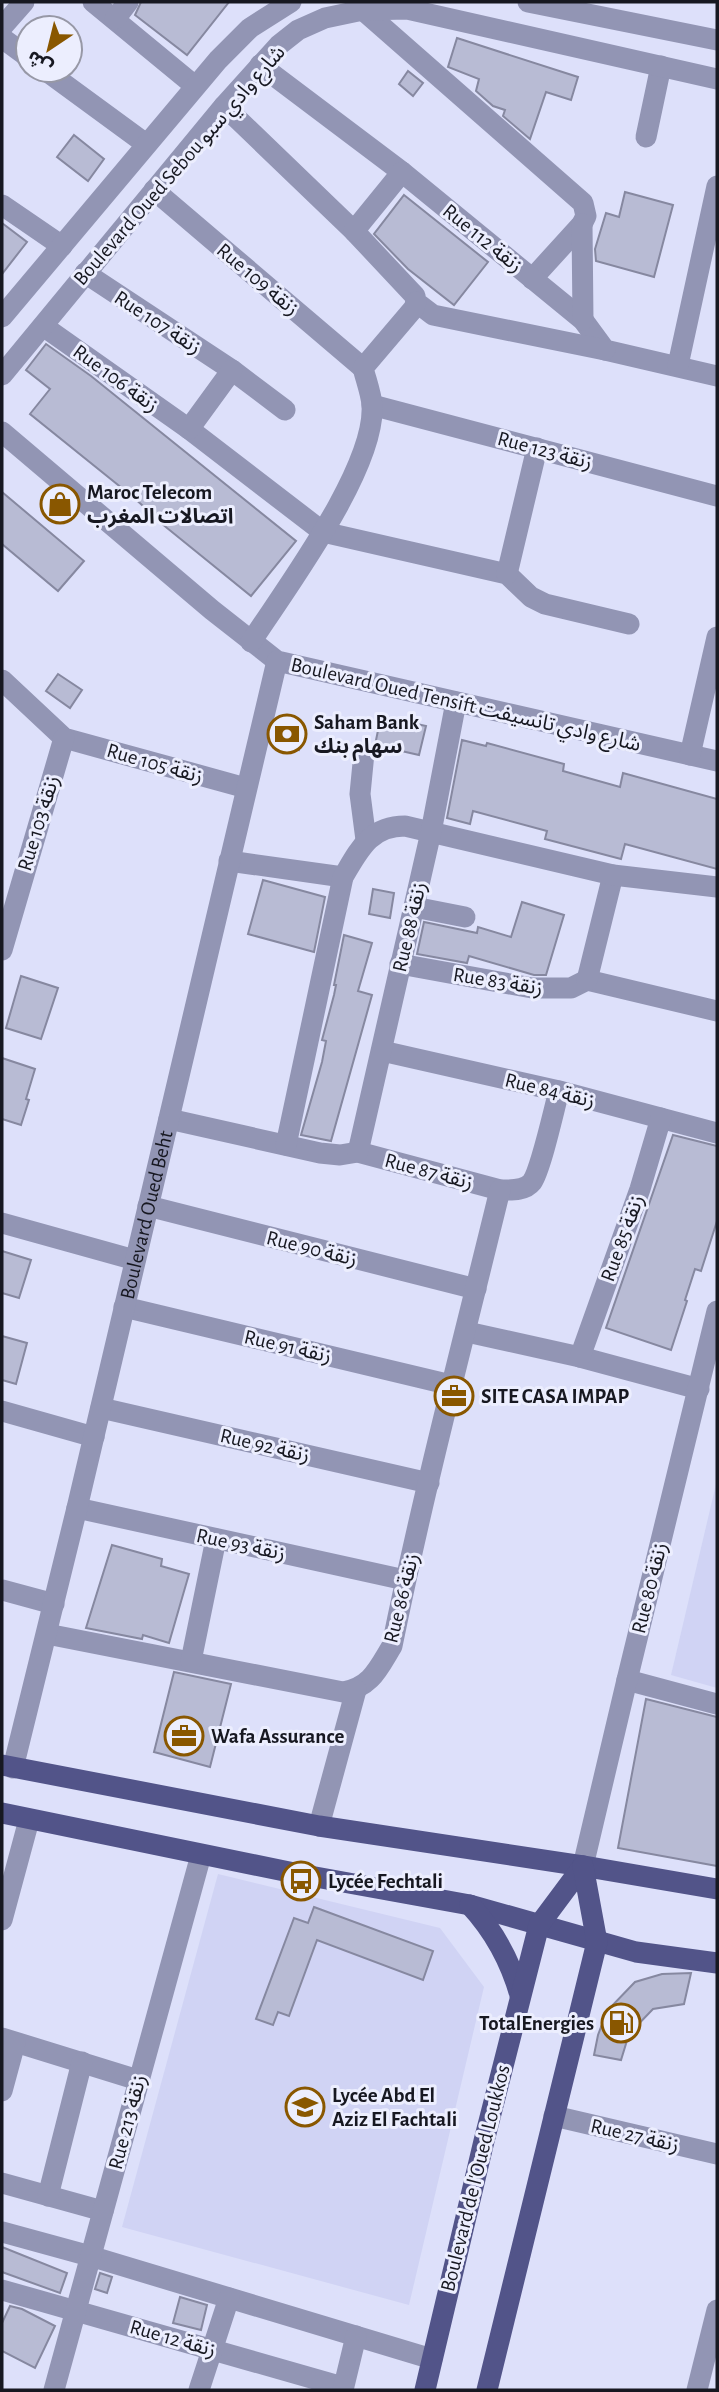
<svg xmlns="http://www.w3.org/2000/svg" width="719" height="2392" viewBox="0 0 719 2392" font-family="'Alegreya Sans','Noto Sans Arabic',sans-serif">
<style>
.built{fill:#d0d3f4}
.building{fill:#b8bbd4;stroke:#8688a0;stroke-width:2}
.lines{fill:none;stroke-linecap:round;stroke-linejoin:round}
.minor{stroke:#9295b4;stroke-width:21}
.major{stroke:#525489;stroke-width:21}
.labels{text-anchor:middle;stroke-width:6;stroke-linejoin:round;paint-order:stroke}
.street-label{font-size:21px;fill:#171821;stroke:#eceefe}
.poi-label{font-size:21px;font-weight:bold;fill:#171821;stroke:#eceefe;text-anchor:start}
</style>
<rect width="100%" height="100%" fill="#dde0fa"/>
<g class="built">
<polygon points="717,1480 717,1688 671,1675"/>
<polygon points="218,1874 440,1928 484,1987 409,2305 122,2227"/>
</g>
<g class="building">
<polygon points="141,2 229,2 187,55 135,15"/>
<polygon points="457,38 578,77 571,100 546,92 530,139 503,116 505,110 493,106 476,91 479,79 448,67"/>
<polygon points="408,71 423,83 413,96 399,84"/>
<polygon points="74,135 104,159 88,181 57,157"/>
<polygon points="625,192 673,205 654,277 596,261 595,249 606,213 619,217"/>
<polygon points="404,195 488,262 454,305 408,269 374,234"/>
<polygon points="2,223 27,242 2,274"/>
<polygon points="46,344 91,376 296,541 251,596 151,515 152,514 133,497 30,414 50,389 26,370"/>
<polygon points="2,492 84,561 58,591 2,544"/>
<polygon points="58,674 82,690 70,708 46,691"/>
<polygon points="381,716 426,726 419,755 375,745"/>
<polygon points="286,724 304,727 299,750 282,746"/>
<polygon points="462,740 486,746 487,743 564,764 563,771 620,787 623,773 717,799 717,869 625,844 621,859 545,839 547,831 473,811 470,824 447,818"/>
<polygon points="263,880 325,897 314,952 248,934"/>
<polygon points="373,889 394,893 390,918 369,914"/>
<polygon points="522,902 564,915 546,975 534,975 469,956 467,963 417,954 424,922 477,933 478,927 511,937"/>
<polygon points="344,935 372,943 358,991 372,995 331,1141 301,1135 322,1062 326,1041 322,1040 334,995 336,985 334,985"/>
<polygon points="21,976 58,988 41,1039 6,1028"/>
<polygon points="2,1058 35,1069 26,1099 29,1100 21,1125 2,1119"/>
<polygon points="673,1135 717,1146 717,1221 701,1271 695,1269 685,1300 687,1301 671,1350 606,1328"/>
<polygon points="2,1251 31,1260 19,1298 2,1293"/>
<polygon points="2,1336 27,1343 16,1384 2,1380"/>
<polygon points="112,1545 162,1559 161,1566 189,1574 169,1643 143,1635 142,1639 86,1628"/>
<polygon points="174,1672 231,1684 210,1767 154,1752"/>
<polygon points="646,1699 717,1717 717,1866 618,1848"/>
<polygon points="314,1907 433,1951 423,1980 317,1940 289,2016 278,2012 273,2025 256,2019 294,1918 308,1923"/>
<polygon points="691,1973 684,2004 653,2009 629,2034 621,2060 594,2055 598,2035 607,2011 635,1982 662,1974"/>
<polygon points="2,2247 67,2273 60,2293 2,2272"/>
<polygon points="100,2273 112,2277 107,2293 95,2289"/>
<polygon points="180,2297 207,2305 201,2330 173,2323"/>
<polygon points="10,2306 22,2309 55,2326 35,2368 2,2351 2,2323"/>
</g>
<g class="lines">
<g class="minor">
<polyline points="93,2 195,86"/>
<polyline points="528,2 717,40"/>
<polyline points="363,10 583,203 586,216 582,224 532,279"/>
<polyline points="115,19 128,2"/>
<polyline points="2,27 24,2"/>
<polyline points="2,38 28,57"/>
<polyline points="260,65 402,172 583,320 605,350 717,376"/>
<polyline points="45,70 146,144"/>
<polyline points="224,106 354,231 415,296 416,302 433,315 605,350"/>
<polyline points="646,137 661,66"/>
<polyline points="154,190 363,368"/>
<polyline points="2,205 62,246"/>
<polyline points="582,224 583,320"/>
<polyline points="354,231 402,172"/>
<polyline points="85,273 232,370 285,410"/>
<polyline points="2,317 218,60 250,28 291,2"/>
<polyline points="43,326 189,429 323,532 507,574 531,597 545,604 629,624"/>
<polyline points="678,365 717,186"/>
<polyline points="2,375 224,106 279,45 298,30 325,18 363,10 407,9 717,79"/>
<polyline points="372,405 717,496"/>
<polyline points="189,429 232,370"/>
<polyline points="2,432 212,610 277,661 717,761"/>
<polyline points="507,574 537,448"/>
<path d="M251 642C286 588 376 468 372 405 371 393 366 380 363 368L414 308 416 302"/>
<polyline points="2,680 64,738 246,788"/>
<polyline points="364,753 360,794 366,840"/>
<polyline points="690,755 717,637"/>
<polyline points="229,861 343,877"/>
<polyline points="414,907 465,917"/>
<polyline points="2,950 64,738"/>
<polyline points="400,964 532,988 571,988 587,980 717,1011"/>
<polyline points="587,980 613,875"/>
<polyline points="382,1051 559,1091 717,1133"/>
<path d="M169 1119 320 1153 340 1155 358 1152 500 1190C511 1190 525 1191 532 1182 541 1169 554 1109 559 1091"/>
<path d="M286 1145 343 877C359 850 370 826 405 826L613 875 717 887"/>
<polyline points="358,1152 431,832 456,702"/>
<polyline points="148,1206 476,1289"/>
<polyline points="2,1223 135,1260"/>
<polyline points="124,1307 451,1385"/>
<polyline points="467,1332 580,1357 699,1389"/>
<polyline points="580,1357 640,1189 661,1118"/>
<polyline points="101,1408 429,1483"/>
<polyline points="2,1411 94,1437"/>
<polyline points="77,1508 405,1580"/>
<polyline points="2,1590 54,1604"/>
<path d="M47 1634 343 1692C371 1687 378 1669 392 1646 423 1493 463 1342 500 1190"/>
<polyline points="191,1661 216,1539"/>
<polyline points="627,1680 717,1704"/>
<path id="s1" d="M13 1768 77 1508 277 661"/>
<polyline points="319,1826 356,1690"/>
<polyline points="583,1866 627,1680 717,1311"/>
<polyline points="2,1920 29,1820"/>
<polyline points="2,2038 138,2080"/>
<polyline points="2,2091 15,2043"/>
<polyline points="554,2116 717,2154"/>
<polyline points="2,2183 103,2211"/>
<polyline points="48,2196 82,2062"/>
<polyline points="2,2232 90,2256 432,2359"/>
<polyline points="2,2290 343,2387"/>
<polyline points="54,2390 201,1855"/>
<polyline points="199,2390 229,2298"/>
<polyline points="343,2390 356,2336"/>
<polyline points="697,2390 717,2310"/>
</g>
<g class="major">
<polyline points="2,1765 319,1826 583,1866 717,1889"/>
<polyline points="2,1813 299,1874 470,1905 636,1952 717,1963"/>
<path d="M470 1905C495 1932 510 1960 520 1995"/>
<polyline points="425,2390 484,2141 539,1925 583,1866"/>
<polyline points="487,2390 597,1942 583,1866"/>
</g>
</g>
<defs>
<symbol id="shop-ring" viewBox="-11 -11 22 22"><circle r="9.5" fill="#eceefe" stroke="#895700" stroke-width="1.5"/><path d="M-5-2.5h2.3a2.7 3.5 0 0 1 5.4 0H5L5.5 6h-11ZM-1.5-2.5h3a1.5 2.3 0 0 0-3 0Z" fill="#895700"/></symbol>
<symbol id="bank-ring" viewBox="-11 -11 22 22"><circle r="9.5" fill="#eceefe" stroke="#895700" stroke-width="1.5"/><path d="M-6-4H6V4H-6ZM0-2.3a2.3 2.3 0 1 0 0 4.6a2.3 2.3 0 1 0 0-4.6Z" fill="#895700"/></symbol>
<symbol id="office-ring" viewBox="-11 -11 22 22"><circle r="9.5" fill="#eceefe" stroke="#895700" stroke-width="1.5"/><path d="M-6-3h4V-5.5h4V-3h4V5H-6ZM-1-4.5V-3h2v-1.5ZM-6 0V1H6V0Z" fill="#895700"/></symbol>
<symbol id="bus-ring" viewBox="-11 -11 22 22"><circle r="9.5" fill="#eceefe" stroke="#895700" stroke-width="1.5"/><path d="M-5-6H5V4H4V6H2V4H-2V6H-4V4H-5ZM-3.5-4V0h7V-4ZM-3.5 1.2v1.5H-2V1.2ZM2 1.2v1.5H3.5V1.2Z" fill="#895700"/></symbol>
<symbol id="fuel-ring" viewBox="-11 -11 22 22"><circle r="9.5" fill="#eceefe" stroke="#895700" stroke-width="1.5"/><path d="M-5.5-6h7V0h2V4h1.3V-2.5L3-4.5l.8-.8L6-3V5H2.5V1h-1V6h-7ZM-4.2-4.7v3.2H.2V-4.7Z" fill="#895700"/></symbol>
<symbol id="school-ring" viewBox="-11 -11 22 22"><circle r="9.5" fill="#eceefe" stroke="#895700" stroke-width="1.5"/><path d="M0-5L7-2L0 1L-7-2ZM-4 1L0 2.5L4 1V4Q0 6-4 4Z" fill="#895700"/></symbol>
</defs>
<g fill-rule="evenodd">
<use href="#shop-ring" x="38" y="482" width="44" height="44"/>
<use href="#bank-ring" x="265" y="712" width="44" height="44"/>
<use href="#office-ring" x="432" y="1374" width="44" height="44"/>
<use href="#office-ring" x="162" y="1714" width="44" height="44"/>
<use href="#bus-ring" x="279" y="1859" width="44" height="44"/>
<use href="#fuel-ring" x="599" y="2001" width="44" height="44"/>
<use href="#school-ring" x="283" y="2085" width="44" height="44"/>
</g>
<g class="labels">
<g class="street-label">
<text transform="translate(179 165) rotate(-49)" y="7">Boulevard Oued Sebou شارع وادي سبو</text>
<text transform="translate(483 238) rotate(39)" y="7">Rue 112 زنقة</text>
<text transform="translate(258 279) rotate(40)" y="7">Rue 109 زنقة</text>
<text transform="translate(158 322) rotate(33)" y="7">Rue 107 زنقة</text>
<text transform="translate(116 378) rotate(36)" y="7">Rue 106 زنقة</text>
<text transform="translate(545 450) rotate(15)" y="7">Rue 123 زنقة</text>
<text transform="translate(466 704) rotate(13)" y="7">Boulevard Oued Tensift شارع وادي تانسيفت</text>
<text transform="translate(155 763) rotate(16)" y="7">Rue 105 زنقة</text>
<text transform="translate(38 823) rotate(-73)" y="7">Rue 103 زنقة</text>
<text transform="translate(409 927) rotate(-77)" y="7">Rue 88 زنقة</text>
<text transform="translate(498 981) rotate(9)" y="7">Rue 83 زنقة</text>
<text transform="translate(550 1090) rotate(14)" y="7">Rue 84 زنقة</text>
<text transform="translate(429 1171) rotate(15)" y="7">Rue 87 زنقة</text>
<text dy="7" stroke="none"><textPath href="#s1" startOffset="569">Boulevard Oued Beht</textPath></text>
<text transform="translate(622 1238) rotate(-70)" y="7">Rue 85 زنقة</text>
<text transform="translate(312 1248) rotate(14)" y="7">Rue 90 زنقة</text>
<text transform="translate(288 1346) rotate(13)" y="7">Rue 91 زنقة</text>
<text transform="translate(265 1445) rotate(13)" y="7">Rue 92 زنقة</text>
<text transform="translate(241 1544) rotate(12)" y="7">Rue 93 زنقة</text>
<text transform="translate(649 1588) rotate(-76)" y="7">Rue 80 زنقة</text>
<text transform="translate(401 1598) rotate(-76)" y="7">Rue 86 زنقة</text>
<text transform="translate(127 2122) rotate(-75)" y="7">Rue 213 زنقة</text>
<text transform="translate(635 2135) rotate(13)" y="7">Rue 27 زنقة</text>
<text transform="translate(475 2178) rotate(-76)" y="7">Boulevard de l'Oued Loukkos</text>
<text transform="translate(173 2338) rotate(16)" y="7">Rue 12 زنقة</text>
</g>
<g class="poi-label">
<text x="87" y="499">Maroc Telecom<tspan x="87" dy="24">اتصالات المغرب</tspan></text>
<text x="314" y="729">Saham Bank<tspan x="314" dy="24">سهام بنك</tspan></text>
<text x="481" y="1403">SITE CASA IMPAP</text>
<text x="211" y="1743">Wafa Assurance</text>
<text x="328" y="1888">Lycée Fechtali</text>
<text x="594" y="2030" text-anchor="end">TotalEnergies</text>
<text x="332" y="2102">Lycée Abd El<tspan x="332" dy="24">Aziz El Fachtali</tspan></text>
</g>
</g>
<rect width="719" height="2392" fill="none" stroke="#171821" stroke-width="7"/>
<g transform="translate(49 49) rotate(215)"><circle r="33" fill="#eceefe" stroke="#9798a6" stroke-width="2"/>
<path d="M0-5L12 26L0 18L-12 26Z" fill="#895700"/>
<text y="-10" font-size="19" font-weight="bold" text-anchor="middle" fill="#171821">ش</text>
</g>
</svg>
